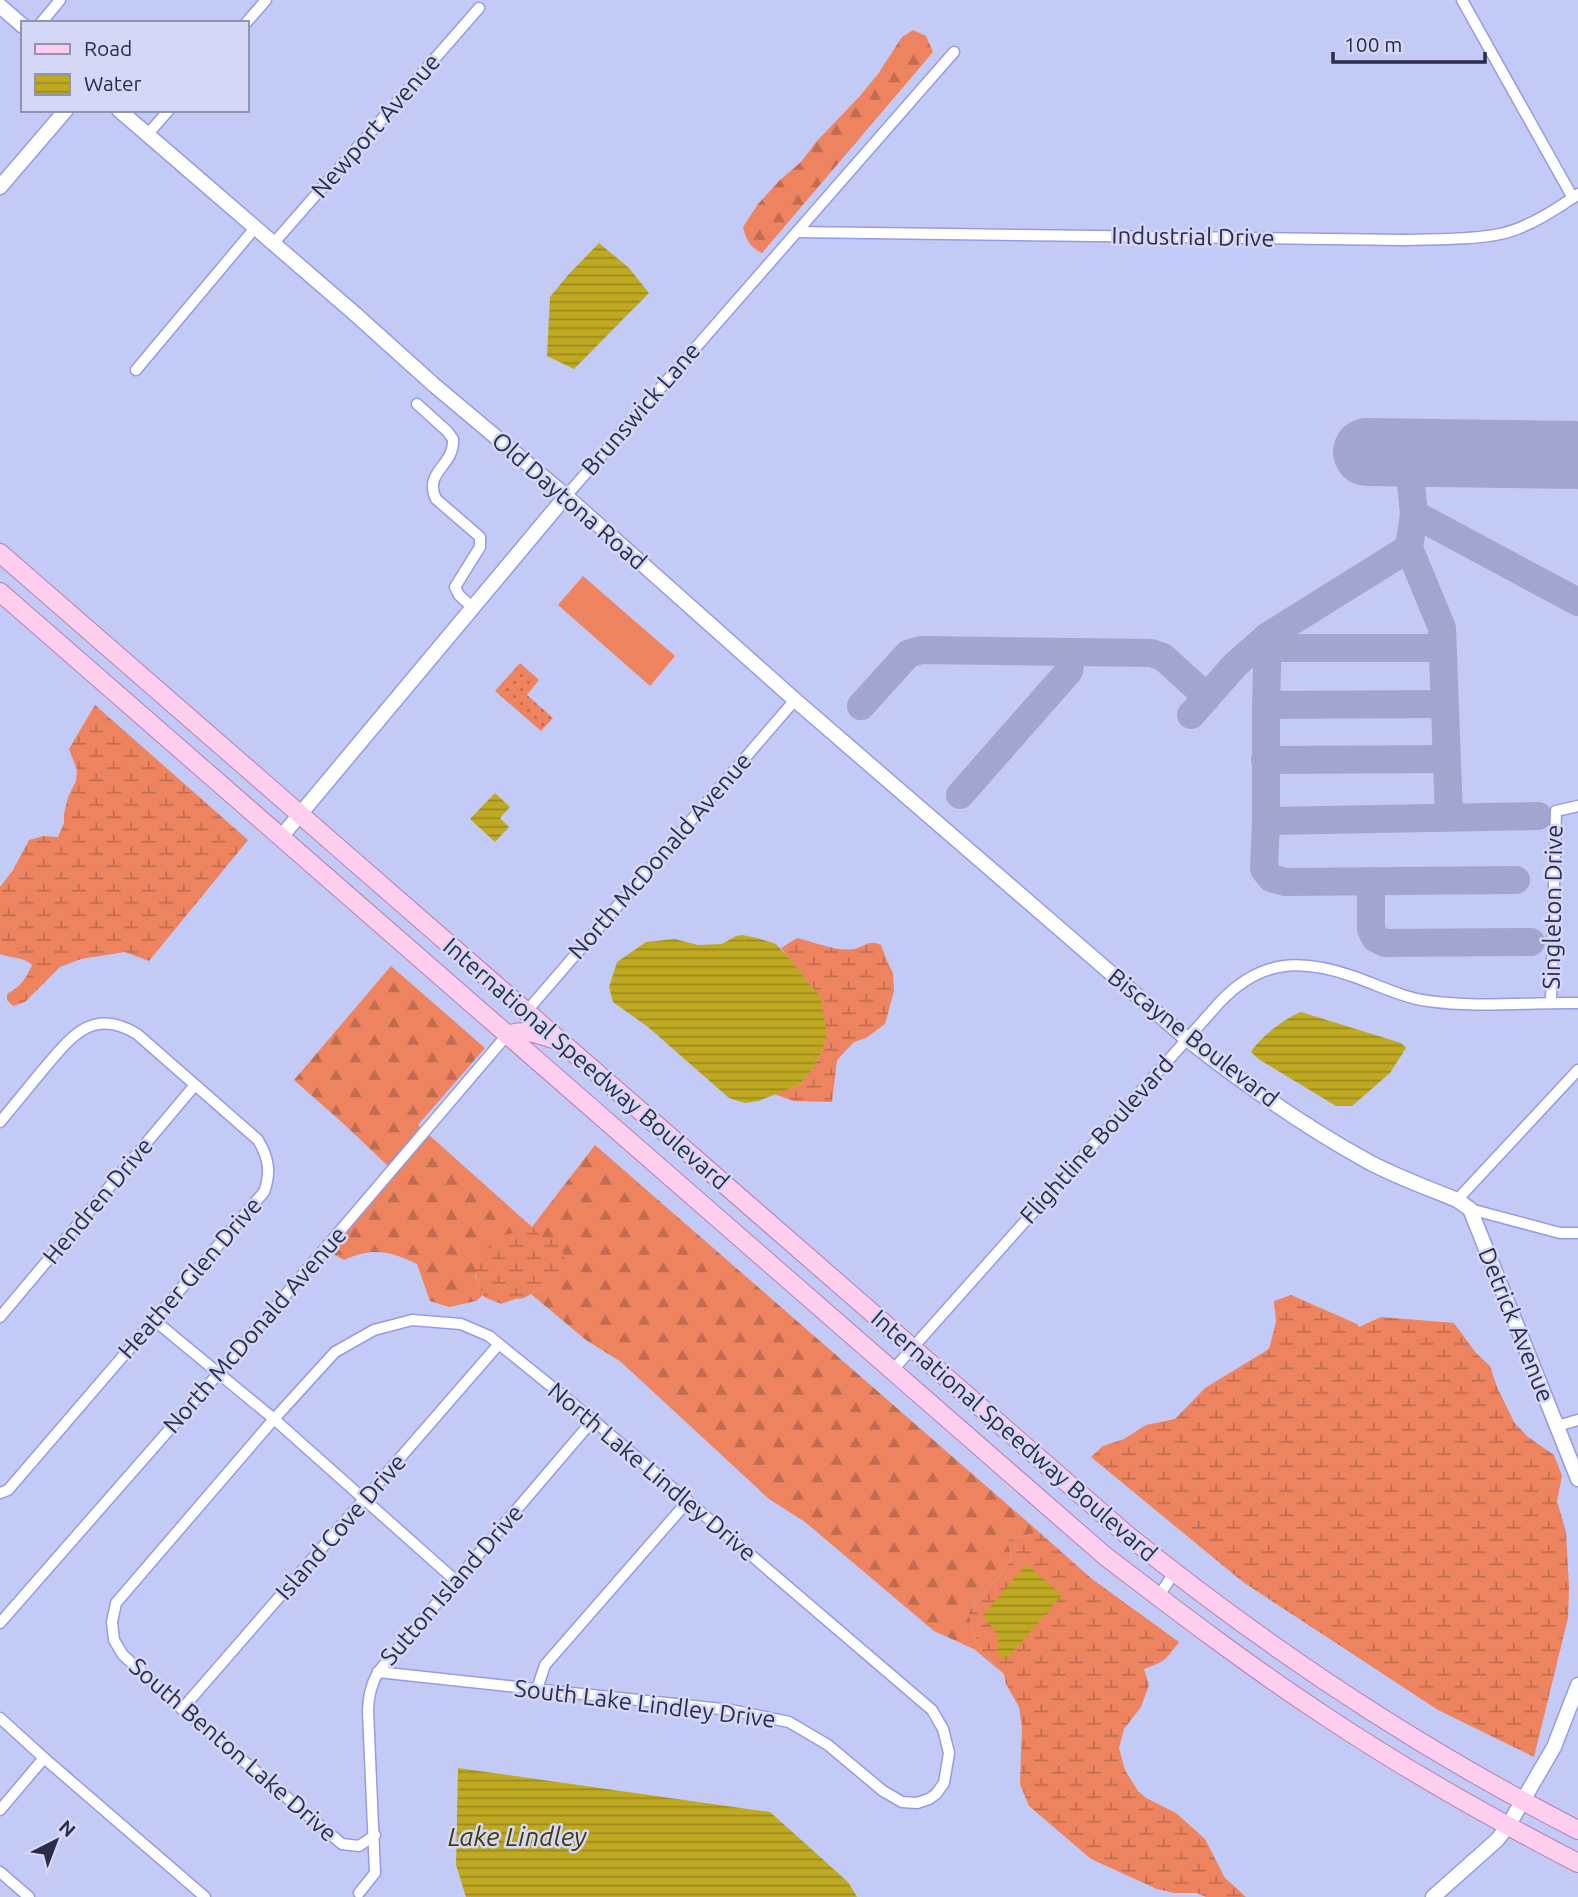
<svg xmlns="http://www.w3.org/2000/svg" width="1578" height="1897" viewBox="0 0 1578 1897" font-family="Ubuntu,sans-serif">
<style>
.green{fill:#ee835f}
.forest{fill:url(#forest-firs)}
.wetland{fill:url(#wetland-marsh)}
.park{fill:url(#park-dots)}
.water{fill:url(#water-rules)}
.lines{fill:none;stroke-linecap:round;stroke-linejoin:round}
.taxiway{stroke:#a1a6ce;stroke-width:28}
.runway{stroke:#a1a6ce;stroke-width:68}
.minor-casing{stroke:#959ce1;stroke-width:13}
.tertiary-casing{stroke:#959ce1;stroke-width:17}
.primary-casing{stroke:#b480ae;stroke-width:20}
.minor{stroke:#fff;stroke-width:10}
.tertiary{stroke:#fff;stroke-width:14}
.primary{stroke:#feceef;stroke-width:18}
.labels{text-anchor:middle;stroke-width:5;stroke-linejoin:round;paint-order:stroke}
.street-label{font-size:24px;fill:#2b2d4a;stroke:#d4d8f6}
.water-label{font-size:26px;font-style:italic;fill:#453c06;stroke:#d4d8f6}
</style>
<defs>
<pattern id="forest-firs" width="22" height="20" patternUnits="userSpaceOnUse" patternTransform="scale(1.75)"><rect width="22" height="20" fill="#ee835f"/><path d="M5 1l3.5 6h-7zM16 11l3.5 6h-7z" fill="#c16c50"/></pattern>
<pattern id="wetland-marsh" width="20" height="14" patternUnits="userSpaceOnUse" patternTransform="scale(1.75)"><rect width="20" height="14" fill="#ee835f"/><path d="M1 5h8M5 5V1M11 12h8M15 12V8" fill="none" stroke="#c16c50"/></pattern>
<pattern id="park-dots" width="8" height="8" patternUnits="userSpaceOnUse" patternTransform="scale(1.75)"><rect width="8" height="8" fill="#ee835f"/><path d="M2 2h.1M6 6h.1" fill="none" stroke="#c16c50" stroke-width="1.8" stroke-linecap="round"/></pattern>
<pattern id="water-rules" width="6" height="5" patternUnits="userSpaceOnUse" patternTransform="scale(1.75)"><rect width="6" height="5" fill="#bfa921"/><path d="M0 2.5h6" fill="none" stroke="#9b8a1f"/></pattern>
</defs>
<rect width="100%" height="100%" fill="#c4caf6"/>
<polygon class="green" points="583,576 675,656 650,686 558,605"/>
<g class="forest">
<path d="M913 30 926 36 933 52 762 253C750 247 746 240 743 227L758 204 780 180 801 162 816 142 859 97 878 74 902 37Z"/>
<polygon points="391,966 485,1048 418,1125 421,1128 388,1166 346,1126 294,1080"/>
<path d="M429 1135 532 1227 595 1145 1039 1532 1007 1540 1012 1557 1002 1573 968 1612 973 1630 981 1651 1004 1674 974 1649 934 1631 805 1522 769 1499 621 1362 586 1340 531 1294 560 1276 543 1238 531 1229 475 1275 483 1295 476 1301 449 1307 430 1301 417 1264C391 1251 372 1247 344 1260L333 1254 332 1248Z"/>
</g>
<g class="wetland">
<path d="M95 705 248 840 149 961 125 952 81 959 60 967 25 1002 13 1006 7 1000V994C20 987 26 979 32 965 23 956 12 959 0 954V887L13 870 29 840 44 836 58 837 64 823V814L68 797 76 781 77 770 69 749Z"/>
<path d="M797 938C815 942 836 952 854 949 865 947 869 939 881 945L887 961 893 973 894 991 885 1024 866 1038 854 1042 837 1060 832 1102 794 1101 774 1094 799 1085 812 1070 820 1055 826 1034 824 1021 813 988 781 948Z"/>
<path d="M532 1227 543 1238 551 1239 562 1249 566 1264 561 1276 524 1298 515 1299 501 1304 484 1297C475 1276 473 1274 480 1251L492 1247 497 1237 530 1229Z"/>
<polygon points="1291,1295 1357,1324 1359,1327 1381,1317 1454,1323 1476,1353 1490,1366 1497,1387 1514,1422 1528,1437 1554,1455 1562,1476 1557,1501 1566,1532 1569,1587 1568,1618 1534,1757 1438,1710 1243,1582 1091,1457 1103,1446 1124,1439 1146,1425 1175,1419 1205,1388 1269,1349 1276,1322 1274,1301"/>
<path d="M1039 1532 1092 1579 1179 1642C1166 1660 1164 1662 1144 1669L1149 1685 1141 1707 1124 1729 1119 1748 1125 1770 1138 1791 1146 1798 1176 1813 1205 1839 1225 1878 1246 1897H1206L1197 1893H1174L1157 1889 1091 1859 1029 1806 1020 1784 1022 1727 1019 1707 1006 1684 1004 1674 981 1651 973 1630 968 1612 1002 1573 1012 1557 1007 1540Z"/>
</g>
<polygon class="park" points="520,663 539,680 527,695 553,718 541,731 495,691"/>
<g class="water">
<polygon points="599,243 629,268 649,293 574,369 547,356 550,297 568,275"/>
<polygon points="495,793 510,807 500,818 509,827 495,842 470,819"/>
<polygon points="742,935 757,938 776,944 790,959 821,998 827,1035 820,1055 812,1070 799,1085 758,1101 745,1103 729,1098 648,1027 613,1002 609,987 617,962 646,942 675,939 698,945 722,944 736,936"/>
<path d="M1301 1012 1401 1043 1406 1048 1390 1073 1352 1106H1336L1260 1060 1251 1052C1260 1037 1285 1018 1301 1012Z"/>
<path d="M1025 1566H1028L1062 1595 1006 1660 996 1652C1004 1634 990 1628 983 1615Z"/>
<polygon points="458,1768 770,1812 848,1882 857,1897 466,1897 456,1865"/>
</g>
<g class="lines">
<g class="taxiway">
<polyline points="1408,453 1414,514 1578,602"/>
<polyline points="1566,455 1578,442"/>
<polyline points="1409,548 1442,628 1449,816"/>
<polyline points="1268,636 1266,705 1266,821 1264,869 1271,878 1285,882 1516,880"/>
<polyline points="1267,648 1442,648"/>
<polyline points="1266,705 1444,704"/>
<polyline points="861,706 908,654 921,650 1151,653 1163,657 1207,697"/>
<polyline points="1191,715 1235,665 1268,636 1409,548 1414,514"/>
<polyline points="1265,760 1446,759"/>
<polyline points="960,795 1069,671 1072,652"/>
<polyline points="1266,821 1538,816"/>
<polyline points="1371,881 1371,929 1375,938 1385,943 1531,942"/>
</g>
<polyline class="runway" points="1367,452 1578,455"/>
<defs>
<g id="minor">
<polyline points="1462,0 1573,198"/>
<polyline points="41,23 60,0"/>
<polyline points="246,23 266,0"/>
<polyline points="147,135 169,110"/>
<path d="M797 232 1406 240C1437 239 1470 240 1500 234 1525 229 1557 209 1578 194"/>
<polyline points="273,244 479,8"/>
<polyline points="136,370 255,228"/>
<path d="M417 404 447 431 453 439C455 466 423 471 436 499L480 537V547L455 587 459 595 473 608"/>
<polyline points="566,496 954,52"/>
<polyline points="1551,1002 1556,811 1578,806"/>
<polyline points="526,1012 795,700"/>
<path d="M0 1122C14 1105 28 1088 42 1071 70 1038 92 1006 137 1034L258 1140C269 1158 271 1173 264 1192L8 1490 0 1493"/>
<polyline points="1457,1200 1578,1070"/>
<polyline points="1470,1209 1560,1233 1578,1233"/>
<polyline points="0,1317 195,1085"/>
<polyline points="154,1320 274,1419 456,1581"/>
<path d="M892 1371 1220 1002C1260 960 1299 958 1352 976 1378 985 1401 997 1428 1001 1478 1008 1528 1002 1578 1003"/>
<polyline points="1557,1426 1578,1420"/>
<polyline points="1158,1597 1174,1573"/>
<polyline points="0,1623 218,1374 507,1035"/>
<polyline points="537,1689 545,1665 688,1501"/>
<polyline points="182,1709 499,1344"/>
<polyline points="0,1718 44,1758 205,1897"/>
<polyline points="0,1810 44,1758"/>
<polyline points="375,1835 359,1846 342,1844 182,1709 123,1655 114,1640 112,1622 116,1603 274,1419 335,1352 374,1330 412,1320 461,1324 489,1336 593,1420 932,1710 943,1729 949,1753 944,1783 936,1794 929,1799 917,1803 902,1802 883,1791 828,1745 789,1722 731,1710 378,1672"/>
<polyline points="0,1872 29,1897"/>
<path d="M359 1893 375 1873 368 1711C368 1696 371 1685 378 1672L593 1420"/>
</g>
<g id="tertiary">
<polyline points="0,6 23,26"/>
<path d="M119 110 354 313 434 385 566 496 795 700 1187 1039C1244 1084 1305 1127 1369 1162 1397 1177 1428 1188 1457 1200L1470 1209 1578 1479"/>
<polyline points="0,187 66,110"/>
<polyline points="281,837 566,496"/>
<polyline points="1433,1897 1497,1840 1508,1826 1554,1747 1578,1685"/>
</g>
<g id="primary">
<path d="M0 553 1126 1534C1266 1647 1418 1748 1578 1830"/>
<path d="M0 592 1105 1556C1177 1611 1249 1666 1325 1716 1406 1770 1491 1818 1578 1863"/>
<path d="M507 1035C526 1029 535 1033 553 1039"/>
</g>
</defs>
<use href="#minor" class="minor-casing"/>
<use href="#tertiary" class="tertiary-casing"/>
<use href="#primary" class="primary-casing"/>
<use href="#minor" class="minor"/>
<use href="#tertiary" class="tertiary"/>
<use href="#primary" class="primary"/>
</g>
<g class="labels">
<g class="street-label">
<text transform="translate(376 126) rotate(-49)" y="8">Newport Avenue</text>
<text transform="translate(1193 237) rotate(1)" y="8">Industrial Drive</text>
<text transform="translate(641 409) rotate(-49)" y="8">Brunswick Lane</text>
<text transform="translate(569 501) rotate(41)" y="8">Old Daytona Road</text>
<text transform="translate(660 856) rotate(-49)" y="8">North McDonald Avenue</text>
<text transform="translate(1553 907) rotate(-89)" y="8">Singleton Drive</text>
<text transform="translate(1193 1038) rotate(38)" y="8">Biscayne Boulevard</text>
<text transform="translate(586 1064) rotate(41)" y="8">International Speedway Boulevard</text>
<text transform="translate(1097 1140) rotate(-48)" y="8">Flightline Boulevard</text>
<text transform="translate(98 1201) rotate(-50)" y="8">Hendren Drive</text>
<text transform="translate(190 1278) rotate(-49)" y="8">Heather Glen Drive</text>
<text transform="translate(1516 1325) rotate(68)" y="8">Detrick Avenue</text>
<text transform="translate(255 1330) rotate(-49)" y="8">North McDonald Avenue</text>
<text transform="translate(1014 1436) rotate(41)" y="8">International Speedway Boulevard</text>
<text transform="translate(652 1472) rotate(40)" y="8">North Lake Lindley Drive</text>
<text transform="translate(341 1527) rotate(-49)" y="8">Island Cove Drive</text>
<text transform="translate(452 1585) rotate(-49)" y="8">Sutton Island Drive</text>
<text transform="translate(645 1704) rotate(7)" y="8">South Lake Lindley Drive</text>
<text transform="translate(233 1750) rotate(41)" y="8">South Benton Lake Drive</text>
</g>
<g class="water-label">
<text x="517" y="1846">Lake Lindley</text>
</g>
</g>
<rect x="21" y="21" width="228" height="91" fill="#d4d8f6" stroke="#9094b1" stroke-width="2"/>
<rect x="35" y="44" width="35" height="10" fill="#feceef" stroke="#9094b1" stroke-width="2"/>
<text x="84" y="56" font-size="21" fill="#2b2d4a">Road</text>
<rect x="35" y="74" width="35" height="21" fill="url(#water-rules)" stroke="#9094b1" stroke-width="2"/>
<text x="84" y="91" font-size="21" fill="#2b2d4a">Water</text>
<g transform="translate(56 1841) rotate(42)" stroke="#d4d8f6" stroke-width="5" paint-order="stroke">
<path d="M0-5L12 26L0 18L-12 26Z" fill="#2b2d4a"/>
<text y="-10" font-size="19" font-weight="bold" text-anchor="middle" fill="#2b2d4a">N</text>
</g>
<path d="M1333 52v10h152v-10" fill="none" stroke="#2b2d4a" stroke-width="3.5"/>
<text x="1344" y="52" font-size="21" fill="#2b2d4a" stroke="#d4d8f6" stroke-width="5" paint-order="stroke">100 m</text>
</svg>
